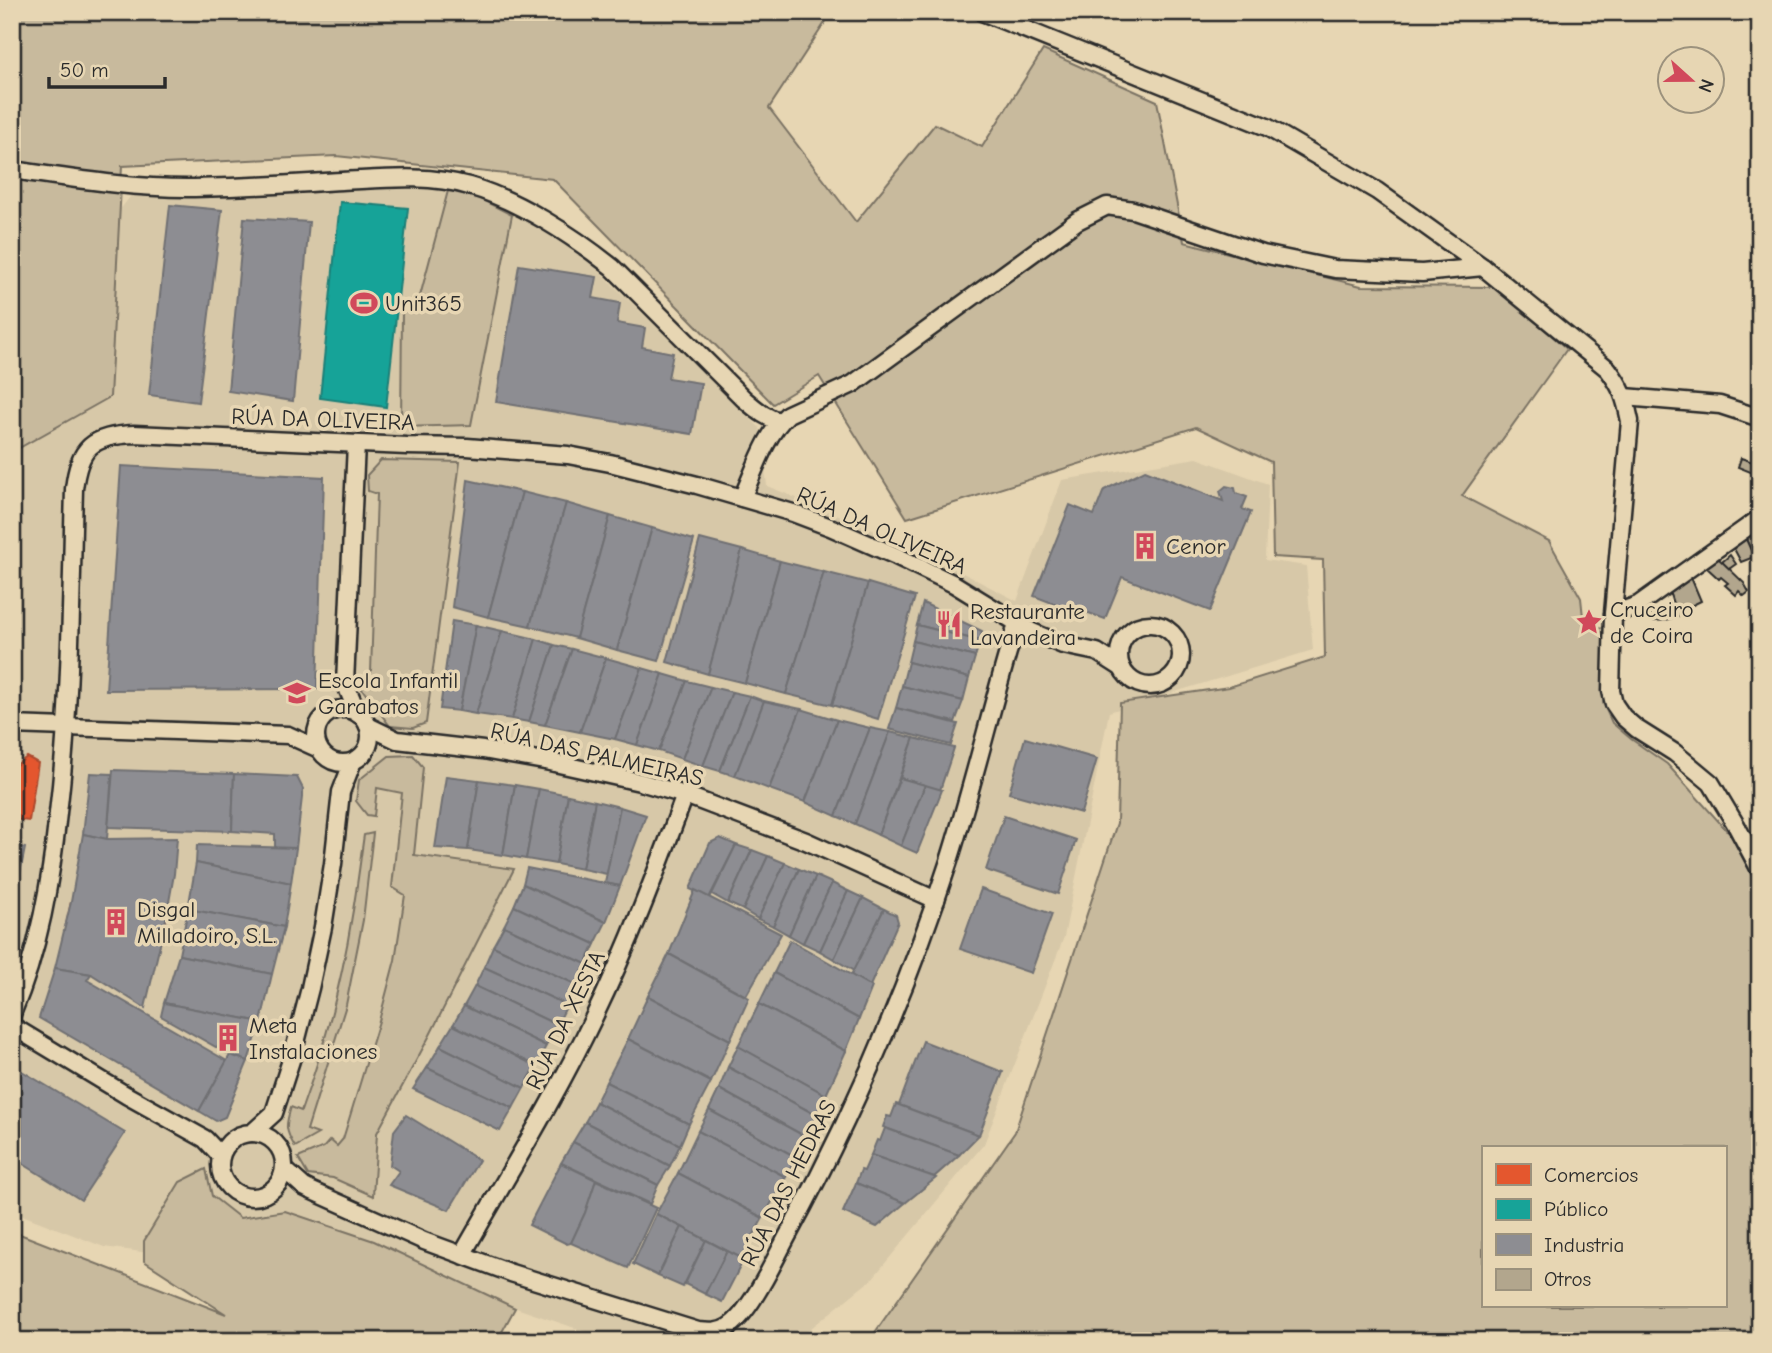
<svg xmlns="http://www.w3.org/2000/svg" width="1772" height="1353" viewBox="0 0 1772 1353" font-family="'Comic Neue',sans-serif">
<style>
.built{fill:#d7c8a8}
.green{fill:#c8ba9d;stroke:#7a7264;stroke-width:2;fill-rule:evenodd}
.shops{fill:#e4572e;stroke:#ac4a2d;stroke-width:2}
.public{fill:#17a398;stroke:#1d7f77;stroke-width:2}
.industry{fill:#8d8d92;stroke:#707073;stroke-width:2}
.building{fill:#b2a68d;stroke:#2b2b2b;stroke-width:2}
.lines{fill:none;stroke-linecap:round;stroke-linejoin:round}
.minor-casing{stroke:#2b2b2b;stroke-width:21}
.minor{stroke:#e7d6b3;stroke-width:16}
.labels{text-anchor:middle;stroke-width:7;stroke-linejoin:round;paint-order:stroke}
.poi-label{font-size:23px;fill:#2b2b2b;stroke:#e7d6b3;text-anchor:start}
.street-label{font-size:23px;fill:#2b2b2b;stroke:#e7d6b3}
</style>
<rect width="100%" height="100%" fill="#e7d6b3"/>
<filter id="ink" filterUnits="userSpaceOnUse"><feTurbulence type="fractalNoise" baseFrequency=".0143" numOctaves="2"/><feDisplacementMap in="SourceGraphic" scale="14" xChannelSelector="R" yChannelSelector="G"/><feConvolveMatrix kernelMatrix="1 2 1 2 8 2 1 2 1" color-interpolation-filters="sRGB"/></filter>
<g filter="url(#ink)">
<polygon class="built" points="457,187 572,245 760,428 767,486 895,538 1017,601 1062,480 1197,458 1268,484 1265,560 1306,566 1313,650 1109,712 1064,937 984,1144 872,1279 795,1341 613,1341 484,1297 104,1247 12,1211 12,348 133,193 274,193"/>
<g class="green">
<path d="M12 12H832L769 108 856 222 935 124 982 147 1043 50 1157 101 1184 242 1361 286 1496 287 1567 349 1462 496 1549 541 1581 598 1584 626 1606 628 1603 703 1612 723 1631 739 1667 764 1730 834 1760 890V1341H869L1015 1132 1117 823 1120 703 1229 687 1325 657 1323 560 1273 557 1271 462 1196 427 907 518 819 376 773 404 553 179 336 156 122 166 110 397 12 452ZM1483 1148H1725V1306H1483Z"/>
<polygon points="449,187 457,187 512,215 471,425 401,427 402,311 419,300"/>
<polygon points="381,460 460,462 426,723 413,728 390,726 362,689 362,678 371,672 377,494 368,491 367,475"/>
<polygon points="413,755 423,767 414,855 514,869 430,1035 377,1133 373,1196 333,1178 308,1175 298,1158 324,1147 330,1140 337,1146 343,1139 379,1021 395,960 405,895 392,887 402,793 377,788 374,816 367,815 356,801 359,780 389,756"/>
<path d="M373 833 363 920 346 1005 307 1130 318 1134 295 1147C285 1130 285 1126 291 1107L301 1111C324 1048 342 982 352 916 357 889 360 862 364 835Z"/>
<polygon points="206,1169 212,1196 240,1218 285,1211 374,1241 515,1308 497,1341 12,1341 12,1231 226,1314 144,1261 144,1241 180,1182"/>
</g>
<g class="shops">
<polygon points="27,757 38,763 29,821 12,819 12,765 16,765"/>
<polygon points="71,902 166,919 160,944 66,925"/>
</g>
<polygon class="public" points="340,202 408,208 386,407 320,398"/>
<g class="industry">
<polygon points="170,205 222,210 198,402 149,395"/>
<polygon points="244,218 309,222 293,401 228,391"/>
<polygon points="519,265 597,277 593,298 620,303 617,323 645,328 642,347 673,353 668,378 701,383 692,434 496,402"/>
<polygon points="121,466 324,477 317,689 106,690"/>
<polygon points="1145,470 1223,501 1220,491 1226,486 1235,488 1236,493 1247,497 1242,509 1251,512 1210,611 1122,577 1105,619 1067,605 1065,608 1034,596 1070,505 1094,515 1104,490"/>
<polygon points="468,480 522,492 488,617 452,607"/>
<polygon points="522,492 566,503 530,626 488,617"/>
<polygon points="566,503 610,516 576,638 530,626"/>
<polygon points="610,516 652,528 617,650 576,638"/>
<polygon points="652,528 694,540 659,661 617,650"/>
<polygon points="700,539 742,550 708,674 667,662"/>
<polygon points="742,550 780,561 745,683 708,674"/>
<polygon points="780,561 824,572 786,694 745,683"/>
<polygon points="824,572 868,583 832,705 786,694"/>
<polygon points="868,583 915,597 878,719 832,705"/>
<polygon points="923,603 982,631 980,641 917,625"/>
<polygon points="452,621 476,625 459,711 440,709"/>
<polygon points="476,625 502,631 476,714 459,711"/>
<polygon points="917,625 980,641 975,657 913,641"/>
<polygon points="502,631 536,639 512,719 476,714"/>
<polygon points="536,639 554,645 529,722 512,719"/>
<polygon points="913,641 975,657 969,678 908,662"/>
<polygon points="554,645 572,649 545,725 529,722"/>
<polygon points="572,649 606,658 580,732 545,725"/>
<polygon points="606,658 642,668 615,739 580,732"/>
<polygon points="908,662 969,678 963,701 902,686"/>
<polygon points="642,668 663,674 637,745 615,739"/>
<polygon points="663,674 687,681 659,751 637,745"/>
<polygon points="687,681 711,687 682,759 659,751"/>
<polygon points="902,686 963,701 955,722 896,708"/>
<polygon points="711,687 732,692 703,766 682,759"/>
<polygon points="732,692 750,696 720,771 703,766"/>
<polygon points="750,696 764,701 735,776 720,771"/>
<polygon points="764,701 801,709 769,789 735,776"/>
<polygon points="896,708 958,724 951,745 889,729"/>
<polygon points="801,709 837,720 805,802 769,789"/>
<polygon points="837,720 870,728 836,816 805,802"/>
<polygon points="870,728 890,732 855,824 836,816"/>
<polygon points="890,732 914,738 878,835 855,824"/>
<polygon points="914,738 954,748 940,790 900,778"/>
<polygon points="1025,738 1097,759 1081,813 1009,793"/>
<polygon points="113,770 234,774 232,831 108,827"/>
<polygon points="90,773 112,774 107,839 83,834"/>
<polygon points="234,774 297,777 303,789 296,848 275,848 275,834 232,831"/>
<polygon points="446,776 479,780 468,850 435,848"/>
<polygon points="900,778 925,785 901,846 878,835"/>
<polygon points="479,780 515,785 503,855 468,850"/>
<polygon points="515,785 539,789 526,859 503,855"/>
<polygon points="925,785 942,790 917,853 901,846"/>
<polygon points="539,789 568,795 556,864 526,859"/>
<polygon points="568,795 595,801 582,869 556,864"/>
<polygon points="595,801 620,807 607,874 582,869"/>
<polygon points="620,807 646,815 620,886 605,883"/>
<polygon points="1004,816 1076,840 1058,894 986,870"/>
<polygon points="83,834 107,839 177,838 174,874 166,919 145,1008 91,974 55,968 71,902"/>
<polygon points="720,838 736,845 709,898 690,889 710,843"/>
<polygon points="12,845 25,848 17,888 12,887"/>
<polygon points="197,845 296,848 291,883 196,863"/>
<polygon points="736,845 752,850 728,903 712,894"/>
<polygon points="752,850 768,856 743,910 728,903"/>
<polygon points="768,856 785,863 758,919 743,910"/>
<polygon points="196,863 291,883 284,927 188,909"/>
<polygon points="785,863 799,869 773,926 758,919"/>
<polygon points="527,868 620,886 606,922 523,884"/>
<polygon points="799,869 816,876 789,935 773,926"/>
<polygon points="816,876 832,883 803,943 789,935"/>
<polygon points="832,883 848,891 820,951 803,943"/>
<polygon points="523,884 606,922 595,944 514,906"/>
<polygon points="981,889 1052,914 1031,973 960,949"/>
<polygon points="695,890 781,934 746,996 669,954"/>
<polygon points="848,891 863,898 834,959 820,951"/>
<polygon points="863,898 884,909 854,971 834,959"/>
<polygon points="514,906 595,944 586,964 504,926"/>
<polygon points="188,909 284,927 272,974 179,955"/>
<polygon points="884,909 896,915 898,922 870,986 851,975"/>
<polygon points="504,926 586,964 577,985 493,946"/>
<polygon points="790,940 872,987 859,1019 774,973"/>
<polygon points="493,946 577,985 567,1005 484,967"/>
<polygon points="669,954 749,998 730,1040 648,996"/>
<polygon points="179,955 272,974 261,1022 164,1003"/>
<polygon points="484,967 567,1005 557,1025 475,986"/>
<polygon points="55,968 91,974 87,980 227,1061 199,1111 39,1018"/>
<polygon points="774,973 859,1019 846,1051 759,1004"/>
<polygon points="475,986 557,1025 546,1046 464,1006"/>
<polygon points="648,996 730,1040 711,1082 628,1039"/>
<polygon points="164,1003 261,1022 248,1061 230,1055 161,1016"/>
<polygon points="759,1004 846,1051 826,1095 738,1046"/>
<polygon points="464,1006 546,1046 536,1066 453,1025"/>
<polygon points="453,1025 536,1066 524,1088 440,1046"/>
<polygon points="628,1039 711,1082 689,1124 606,1082"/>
<polygon points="923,1041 1003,1072 979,1135 899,1105"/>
<polygon points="440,1046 524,1088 513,1108 427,1068"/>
<polygon points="738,1046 826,1095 816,1115 728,1067"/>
<polygon points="230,1055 248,1061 225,1117 216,1121 199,1111"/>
<polygon points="12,1065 125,1133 81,1200 12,1157"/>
<polygon points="728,1067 816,1115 806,1137 719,1089"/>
<polygon points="427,1068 513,1108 500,1131 413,1089"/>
<polygon points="606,1082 689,1124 680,1145 596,1102"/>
<polygon points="719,1089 806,1137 796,1157 709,1110"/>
<polygon points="596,1102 680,1145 670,1166 585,1122"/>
<polygon points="896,1104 899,1105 979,1135 959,1155 883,1127 887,1116 891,1117"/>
<polygon points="709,1110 796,1157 786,1177 698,1131"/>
<polygon points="406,1115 479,1160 449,1210 389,1185 399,1171 390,1165 394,1131"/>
<polygon points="585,1122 670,1166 658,1185 573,1142"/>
<polygon points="885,1128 959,1155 934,1177 871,1155 877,1140 880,1141"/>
<polygon points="698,1131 786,1177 763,1218 678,1173"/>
<polygon points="573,1142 658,1185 650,1204 561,1163"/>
<polygon points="871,1155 934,1177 936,1178 905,1203 856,1183 861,1170 864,1171"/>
<polygon points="561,1163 596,1180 585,1213 571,1243 567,1244 529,1225"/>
<polygon points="678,1173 763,1218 741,1258 656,1214"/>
<polygon points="596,1180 656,1208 628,1268 571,1243 585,1213"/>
<polygon points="856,1183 905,1203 877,1227 843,1212"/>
<polygon points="656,1214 682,1227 658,1276 633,1264"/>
<polygon points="682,1227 706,1240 683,1287 658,1276"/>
<polygon points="706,1240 727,1251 705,1294 685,1284"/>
<polygon points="727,1251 744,1259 722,1302 705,1294"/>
</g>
<g class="building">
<polygon points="1741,458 1756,463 1753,473 1738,467"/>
<polygon points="1756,530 1760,537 1760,570 1745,537"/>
<polygon points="1745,537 1754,557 1741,562 1732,545"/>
<polygon points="1730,555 1736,564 1729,569 1722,562"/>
<polygon points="1716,556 1744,583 1749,592 1744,596 1739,591 1736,595 1725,585 1728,583 1721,577 1719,579 1704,565"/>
<polygon points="1690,575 1701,601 1676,613 1668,588"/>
<polygon points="1674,607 1678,616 1666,620 1654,621 1652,613"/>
</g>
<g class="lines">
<defs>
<g id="minor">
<path d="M982 12 1267 127 1377 191 1483 267 1608 369C1622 388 1625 397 1630 421L1613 614 1611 691 1614 704 1623 717 1637 729 1675 753 1711 783 1736 825 1760 870"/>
<path d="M12 170C70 178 129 188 187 188 239 188 290 184 342 181 384 179 427 174 469 186 518 200 572 235 612 267L744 399C755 408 765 418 780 421"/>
<polyline points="1625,397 1720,405 1760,418"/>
<polyline points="356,444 345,683 358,714"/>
<path d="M742 498C755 470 765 435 788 414L853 384 1077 221 1107 206 1133 210 1263 254 1335 269 1422 273 1483 267"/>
<polyline points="1613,614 1638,605 1760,518"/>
<circle cx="1150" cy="655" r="31"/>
<circle cx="343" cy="736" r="27"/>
<polyline points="12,725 288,735 319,749"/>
<polyline points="368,726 397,740 483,750 550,762 640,782 685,795 806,841 936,900"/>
<path d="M12 1014C39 951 51 881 58 813 71 705 71 597 74 489 79 447 92 436 134 434L407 446 467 447 568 455 610 463 697 485 793 513 830 527 896 556 954 584 1032 632 1063 645 1097 652 1122 668"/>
<polyline points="12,1026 126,1095 205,1139 221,1156"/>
<circle cx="252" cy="1165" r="32"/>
<polyline points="252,1133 274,1113 293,1054 310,988 323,927 333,864 341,792 353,761"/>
<path d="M284 1169 304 1187 310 1190 424 1241 511 1273 698 1331C709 1332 719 1333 728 1327 750 1314 775 1259 788 1235 853 1115 907 990 949 861 971 792 988 721 1008 652L1017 624"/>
<path d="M462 1255C507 1176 555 1099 594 1017 629 945 657 870 685 795"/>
</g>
</defs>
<use href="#minor" class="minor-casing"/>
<use href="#minor" class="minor"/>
</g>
</g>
<defs>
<symbol id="stadium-bare" viewBox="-9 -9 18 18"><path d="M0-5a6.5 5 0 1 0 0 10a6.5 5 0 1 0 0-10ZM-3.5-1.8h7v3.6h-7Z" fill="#d1495b" stroke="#e7d6b3" stroke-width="2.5" paint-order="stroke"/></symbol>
<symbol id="building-bare" viewBox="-9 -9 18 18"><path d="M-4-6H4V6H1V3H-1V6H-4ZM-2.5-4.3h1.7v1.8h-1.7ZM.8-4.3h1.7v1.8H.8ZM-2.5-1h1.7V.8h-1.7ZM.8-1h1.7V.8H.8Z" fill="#d1495b" stroke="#e7d6b3" stroke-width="2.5" paint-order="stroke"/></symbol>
<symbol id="sight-bare" viewBox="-9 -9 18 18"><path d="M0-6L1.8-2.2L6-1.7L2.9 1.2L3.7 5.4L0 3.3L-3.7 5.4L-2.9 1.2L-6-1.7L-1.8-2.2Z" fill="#d1495b" stroke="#e7d6b3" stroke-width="2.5" paint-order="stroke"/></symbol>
<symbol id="restaurant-bare" viewBox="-9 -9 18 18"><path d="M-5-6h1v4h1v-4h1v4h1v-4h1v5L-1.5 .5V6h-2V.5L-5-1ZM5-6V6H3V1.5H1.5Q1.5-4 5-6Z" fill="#d1495b" stroke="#e7d6b3" stroke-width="2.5" paint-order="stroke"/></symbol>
<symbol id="school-bare" viewBox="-9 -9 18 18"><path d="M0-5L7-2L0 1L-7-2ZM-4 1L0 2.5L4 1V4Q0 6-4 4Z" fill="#d1495b" stroke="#e7d6b3" stroke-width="2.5" paint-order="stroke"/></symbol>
</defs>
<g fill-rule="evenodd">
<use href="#stadium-bare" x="345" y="284" width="38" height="38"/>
<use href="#building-bare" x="1126" y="527" width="38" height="38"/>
<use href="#sight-bare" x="1570" y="603" width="38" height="38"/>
<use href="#restaurant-bare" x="930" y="605" width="38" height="38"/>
<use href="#school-bare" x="278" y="674" width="38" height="38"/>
<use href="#building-bare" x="97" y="903" width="38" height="38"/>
<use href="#building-bare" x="209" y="1019" width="38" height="38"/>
</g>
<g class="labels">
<g class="poi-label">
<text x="385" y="311">Unit365</text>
<text x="1166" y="554">Cenor</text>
<text x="1610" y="617">Cruceiro<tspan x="1610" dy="26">de Coira</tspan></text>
<text x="970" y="619">Restaurante<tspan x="970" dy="26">Lavandeira</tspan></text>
<text x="318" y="688">Escola Infantil<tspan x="318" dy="26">Garabatos</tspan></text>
<text x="137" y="917">Disgal<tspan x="137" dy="26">Milladoiro, S.L.</tspan></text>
<text x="249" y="1033">Meta<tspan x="249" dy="26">Instalaciones</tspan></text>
</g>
<g class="street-label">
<text transform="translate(323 419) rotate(2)" y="8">RÚA DA OLIVEIRA</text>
<text transform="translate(882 530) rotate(24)" y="8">RÚA DA OLIVEIRA</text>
<text transform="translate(597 754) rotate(13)" y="8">RÚA DAS PALMEIRAS</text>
<text transform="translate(565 1020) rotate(-64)" y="8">RÚA DA XESTA</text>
<text transform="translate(788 1183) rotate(-63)" y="8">RÚA DAS HEDRAS</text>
</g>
</g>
<rect width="1772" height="1353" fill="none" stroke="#e7d6b3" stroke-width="42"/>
<rect x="21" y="21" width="1730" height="1311" fill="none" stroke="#2b2b2b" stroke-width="2.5" filter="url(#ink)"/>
<rect x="1482" y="1146" width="245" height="161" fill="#e7d6b3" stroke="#9c927d" stroke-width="2"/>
<rect x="1496" y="1164" width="35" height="21" fill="#e4572e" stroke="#9c927d" stroke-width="2"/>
<text x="1544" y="1182" font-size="21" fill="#2b2b2b">Comercios</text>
<rect x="1496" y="1199" width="35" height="21" fill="#17a398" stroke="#9c927d" stroke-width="2"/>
<text x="1544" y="1216" font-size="21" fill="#2b2b2b">Público</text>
<rect x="1496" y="1234" width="35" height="21" fill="#8d8d92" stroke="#9c927d" stroke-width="2"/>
<text x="1544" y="1252" font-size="21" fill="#2b2b2b">Industria</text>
<rect x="1496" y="1269" width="35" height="21" fill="#b2a68d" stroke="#9c927d" stroke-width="2"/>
<text x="1544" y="1286" font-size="21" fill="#2b2b2b">Otros</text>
<g transform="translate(1691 80) rotate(111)"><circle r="33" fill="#e7d6b3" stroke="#9c927d" stroke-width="2"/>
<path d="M0-5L12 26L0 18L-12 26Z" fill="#d1495b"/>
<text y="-10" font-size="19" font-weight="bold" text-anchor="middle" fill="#2b2b2b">N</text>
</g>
<path d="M49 77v10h116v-10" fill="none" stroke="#2b2b2b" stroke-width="3.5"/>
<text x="60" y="77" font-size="21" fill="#2b2b2b" stroke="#e7d6b3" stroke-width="5" paint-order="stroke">50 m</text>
</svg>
